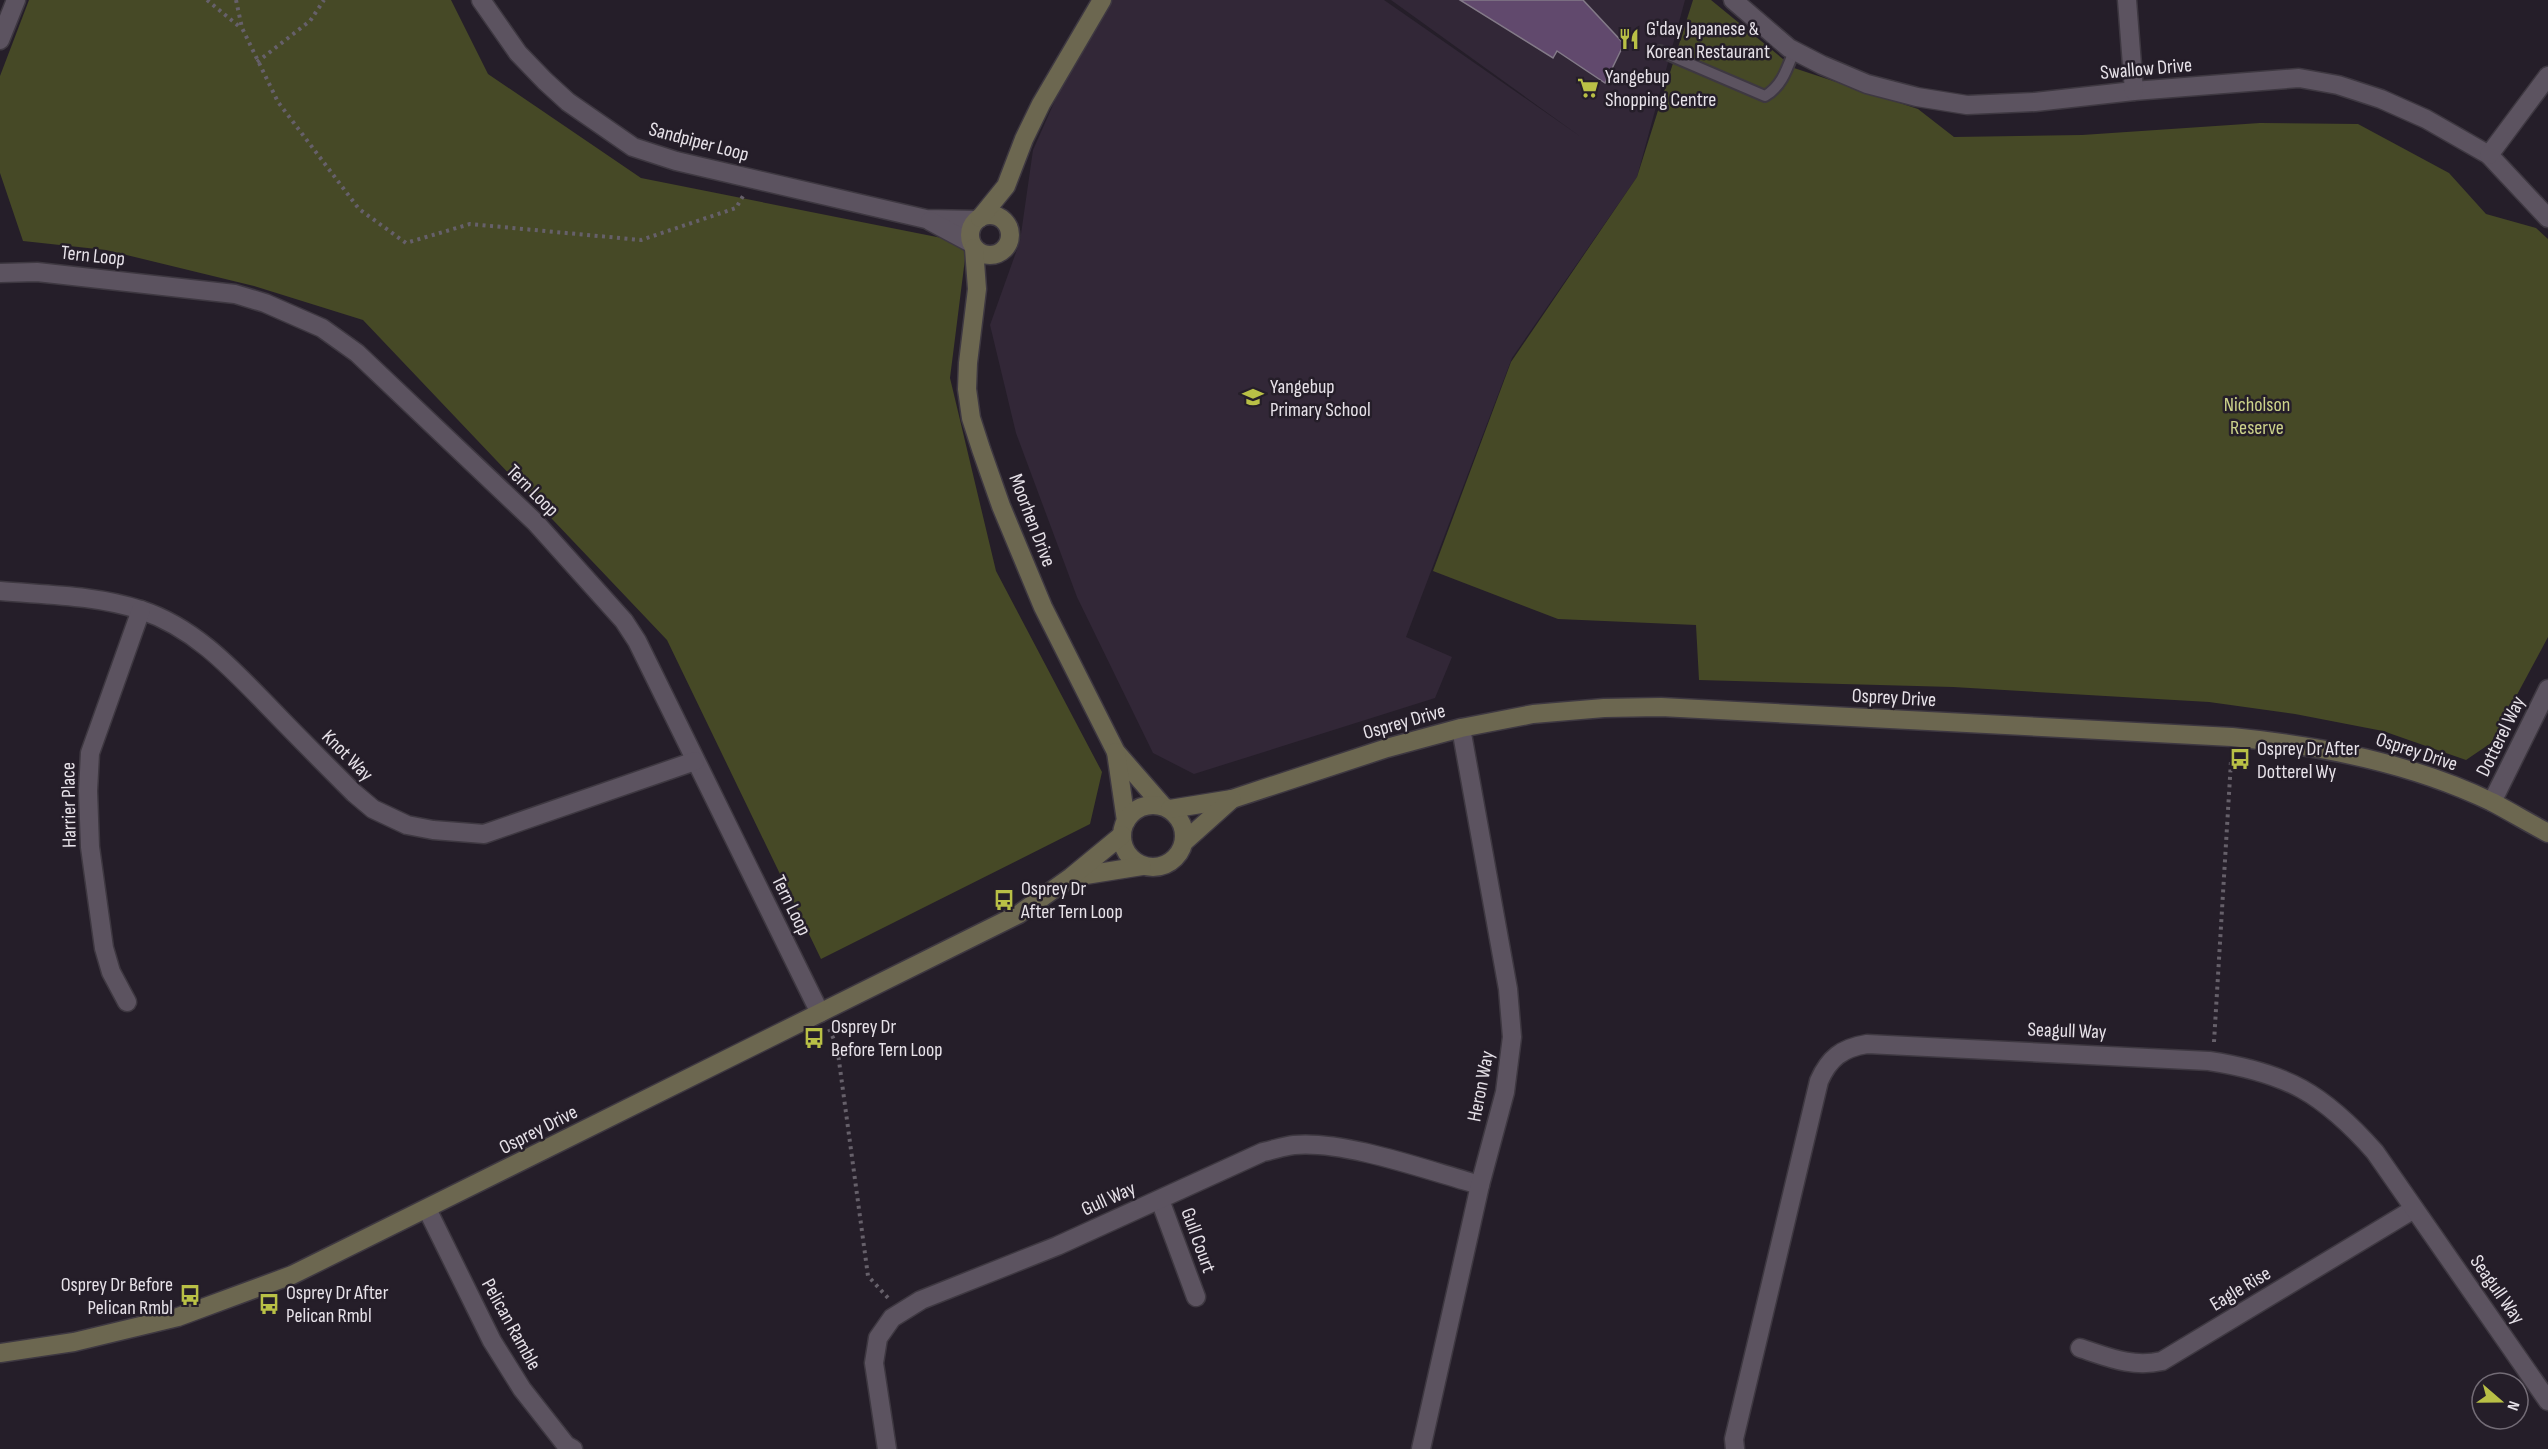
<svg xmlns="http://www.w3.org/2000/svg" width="2548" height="1449" viewBox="0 0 2548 1449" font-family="'Sofia Sans Condensed',sans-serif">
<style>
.built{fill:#322737}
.green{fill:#464926}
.building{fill:#61496d;stroke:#837a88;stroke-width:1.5}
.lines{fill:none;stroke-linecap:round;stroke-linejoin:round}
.lane-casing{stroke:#3e3841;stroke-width:14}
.street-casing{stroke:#3e3841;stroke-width:21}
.secondary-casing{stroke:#3e3841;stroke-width:21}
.path{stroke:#66606a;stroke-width:4;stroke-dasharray:3 4.5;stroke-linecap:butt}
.lane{stroke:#5c5360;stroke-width:10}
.street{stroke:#5c5360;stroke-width:18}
.secondary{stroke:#6c6750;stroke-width:18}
.labels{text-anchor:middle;stroke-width:5;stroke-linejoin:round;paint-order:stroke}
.poi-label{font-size:20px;fill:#e7e2e9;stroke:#251e29;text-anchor:start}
.street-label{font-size:20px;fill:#e7e2e9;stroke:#251e29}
.park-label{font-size:20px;fill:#cdd38b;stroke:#251e29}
</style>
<rect width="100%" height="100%" fill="#251e29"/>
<polygon class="built" points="1110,0 1384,0 1581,137 1391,0 1685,0 1637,177 1512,358 1406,637 1452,657 1435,698 1194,774 1153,753 1077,597 1016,433 990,325 1020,241 1033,150 1069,69"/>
<g class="green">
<polygon points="29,0 451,0 488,74 641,178 967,243 950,378 996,571 1102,772 1090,824 821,959 667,640 363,320 254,286 106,250 23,241 0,173 0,76"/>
<polygon points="1693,0 1711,0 1794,68 1918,109 1954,137 2082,135 2260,123 2358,124 2449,173 2486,214 2536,228 2548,239 2548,637 2491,743 2466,760 2383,731 2295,714 2209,702 1953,687 1699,680 1696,625 1558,619 1433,571 1511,362 1637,177"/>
</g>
<polygon class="building" points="1460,0 1583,0 1624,44 1605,83 1557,51 1553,58"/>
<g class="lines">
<defs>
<path id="lane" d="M1660 51 1765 96C1782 86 1787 69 1794 51"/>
<g id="street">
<polyline points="481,0 518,53 545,81 568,102 633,147 676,161 926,219 977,220"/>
<polyline points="1733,0 1789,48 1822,65 1867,84 1917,97 1967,105 2035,102 2134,91 2299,78 2338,85 2381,99 2426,119 2489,155 2548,218"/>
<polyline points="2127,0 2134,91"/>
<polyline points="0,40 16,0"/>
<polyline points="2489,155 2548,76"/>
<polyline points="930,221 971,243"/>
<polyline points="0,273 37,272 235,294 265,303 322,328 357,353 536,523 624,621 637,641 820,1013"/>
<path d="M0 591C47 595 95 595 141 610 196 628 234 671 274 712 300 739 327 766 354 793L373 809 407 825 433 830 484 834 695 761"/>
<polyline points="2492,802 2548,689"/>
<polyline points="127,1002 111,972 104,948 90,847 88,791 90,753 141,610"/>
<polyline points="1160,1200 1196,1297"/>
<polyline points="427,1209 492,1341 522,1389 566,1445 573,1449"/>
<path d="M2080 1348C2108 1357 2132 1368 2162 1361L2414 1209"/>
<path d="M887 1449 874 1363 878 1338 892 1318 921 1300 1057 1246 1263 1152C1273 1150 1284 1146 1294 1145 1345 1140 1429 1171 1480 1185"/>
<polyline points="1421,1449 1480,1185 1505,1092 1512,1037 1508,989 1461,728"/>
<path d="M1735 1449 1734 1439 1819 1081C1829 1058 1842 1048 1867 1044L2209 1061C2287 1073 2323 1093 2375 1152L2548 1401"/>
</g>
<g id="secondary">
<circle cx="990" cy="235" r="20"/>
<polyline points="980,218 1006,186 1024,139 1041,104 1102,0"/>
<polyline points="974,248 977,289 968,363 967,389 971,418 981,449 1001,506 1043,607 1116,752 1163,806"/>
<polyline points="1116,752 1126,821"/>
<circle cx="1153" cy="836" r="31"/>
<path d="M1170 809 1232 799 1387 748 1461 728 1533 714 1604 708 1661 707 2232 737C2322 746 2411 763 2492 802 2511 812 2529 823 2548 833"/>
<polyline points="1184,842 1232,799"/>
<polyline points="1073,877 1142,866"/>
<polyline points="0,1353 74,1342 178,1317 292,1275 1019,914 1071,877 1122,835"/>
</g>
</defs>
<use href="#lane" class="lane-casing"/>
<use href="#street" class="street-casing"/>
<use href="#secondary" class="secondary-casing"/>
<g class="path">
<polyline points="207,0 241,28"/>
<polyline points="236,0 242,28 278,102 359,209 406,243 470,224 641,240 736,208 743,196"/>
<polyline points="257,62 310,21 324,0"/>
<polyline points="829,1029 837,1046 868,1276 888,1298"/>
<polyline points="2214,1042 2231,761"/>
</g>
<use href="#lane" class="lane"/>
<use href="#street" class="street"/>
<use href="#secondary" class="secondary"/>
</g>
<defs>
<symbol id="restaurant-bare" viewBox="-9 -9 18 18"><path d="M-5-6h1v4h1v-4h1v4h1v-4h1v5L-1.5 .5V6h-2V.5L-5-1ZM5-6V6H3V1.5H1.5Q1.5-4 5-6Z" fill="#b9c046" stroke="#251e29" stroke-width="2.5" paint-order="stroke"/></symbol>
<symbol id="supermarket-bare" viewBox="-9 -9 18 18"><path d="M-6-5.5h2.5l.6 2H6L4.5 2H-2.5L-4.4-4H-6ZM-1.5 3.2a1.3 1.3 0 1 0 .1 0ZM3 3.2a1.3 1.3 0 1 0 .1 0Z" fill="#b9c046" stroke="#251e29" stroke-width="2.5" paint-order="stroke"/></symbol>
<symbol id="school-bare" viewBox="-9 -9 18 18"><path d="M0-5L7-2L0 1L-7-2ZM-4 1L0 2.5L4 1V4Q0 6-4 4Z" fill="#b9c046" stroke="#251e29" stroke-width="2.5" paint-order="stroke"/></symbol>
<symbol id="bus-bare" viewBox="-9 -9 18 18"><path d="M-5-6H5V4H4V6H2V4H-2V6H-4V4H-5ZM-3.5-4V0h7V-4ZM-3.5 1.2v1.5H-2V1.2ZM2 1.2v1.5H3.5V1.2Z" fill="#b9c046" stroke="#251e29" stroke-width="2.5" paint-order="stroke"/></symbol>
</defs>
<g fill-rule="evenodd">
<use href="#restaurant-bare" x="1614" y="24" width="30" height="30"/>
<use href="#supermarket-bare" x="1573" y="73" width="30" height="30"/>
<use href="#school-bare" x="1238" y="382" width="30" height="30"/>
<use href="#bus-bare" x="2225" y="744" width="30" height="30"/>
<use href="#bus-bare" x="989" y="885" width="30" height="30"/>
<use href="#bus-bare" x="799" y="1023" width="30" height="30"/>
<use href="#bus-bare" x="175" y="1280" width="30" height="30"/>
<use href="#bus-bare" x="254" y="1289" width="30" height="30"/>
</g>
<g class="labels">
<g class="poi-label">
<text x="1646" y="35">G'day Japanese &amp;<tspan x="1646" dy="23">Korean Restaurant</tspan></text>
<text x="1605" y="83">Yangebup<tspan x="1605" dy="23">Shopping Centre</tspan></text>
<text x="1270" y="393">Yangebup<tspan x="1270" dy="23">Primary School</tspan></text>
<text x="2257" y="755">Osprey Dr After<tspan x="2257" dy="23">Dotterel Wy</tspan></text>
<text x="1021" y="895">Osprey Dr<tspan x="1021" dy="23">After Tern Loop</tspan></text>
<text x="831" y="1033">Osprey Dr<tspan x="831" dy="23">Before Tern Loop</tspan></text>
<text x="173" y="1291" text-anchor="end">Osprey Dr Before<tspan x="173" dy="23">Pelican Rmbl</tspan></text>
<text x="286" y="1299">Osprey Dr After<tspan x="286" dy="23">Pelican Rmbl</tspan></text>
</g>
<g class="street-label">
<text transform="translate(2146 68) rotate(-5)" y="7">Swallow Drive</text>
<text transform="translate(699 141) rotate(15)" y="7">Sandpiper Loop</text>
<text transform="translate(93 255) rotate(6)" y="7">Tern Loop</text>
<text transform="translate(533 490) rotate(45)" y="7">Tern Loop</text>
<text transform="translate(1033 520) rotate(69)" y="7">Moorhen Drive</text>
<text transform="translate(1894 697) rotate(3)" y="7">Osprey Drive</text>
<text transform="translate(1404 721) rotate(-16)" y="7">Osprey Drive</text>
<text transform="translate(2500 736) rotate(-64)" y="7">Dotterel Way</text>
<text transform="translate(2417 751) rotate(18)" y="7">Osprey Drive</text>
<text transform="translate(348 755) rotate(45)" y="7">Knot Way</text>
<text transform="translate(68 805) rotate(-91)" y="7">Harrier Place</text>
<text transform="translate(792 905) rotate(64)" y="7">Tern Loop</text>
<text transform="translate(2067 1030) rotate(2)" y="7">Seagull Way</text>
<text transform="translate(1480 1086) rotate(-79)" y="7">Heron Way</text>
<text transform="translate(538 1129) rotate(-27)" y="7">Osprey Drive</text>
<text transform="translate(1108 1198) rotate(-24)" y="7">Gull Way</text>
<text transform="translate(1199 1240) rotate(70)" y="7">Gull Court</text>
<text transform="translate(2240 1288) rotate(-31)" y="7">Eagle Rise</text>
<text transform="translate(2498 1289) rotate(55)" y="7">Seagull Way</text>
<text transform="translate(512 1324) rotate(61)" y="7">Pelican Ramble</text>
</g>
<g class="park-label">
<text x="2257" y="411">Nicholson<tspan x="2257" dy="23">Reserve</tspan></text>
</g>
</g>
<g transform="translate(2500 1401) rotate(110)"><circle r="28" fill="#251e29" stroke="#736c76" stroke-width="1.5"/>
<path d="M0-4.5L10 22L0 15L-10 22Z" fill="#b9c046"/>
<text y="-9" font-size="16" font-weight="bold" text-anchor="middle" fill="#e7e2e9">N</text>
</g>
</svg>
